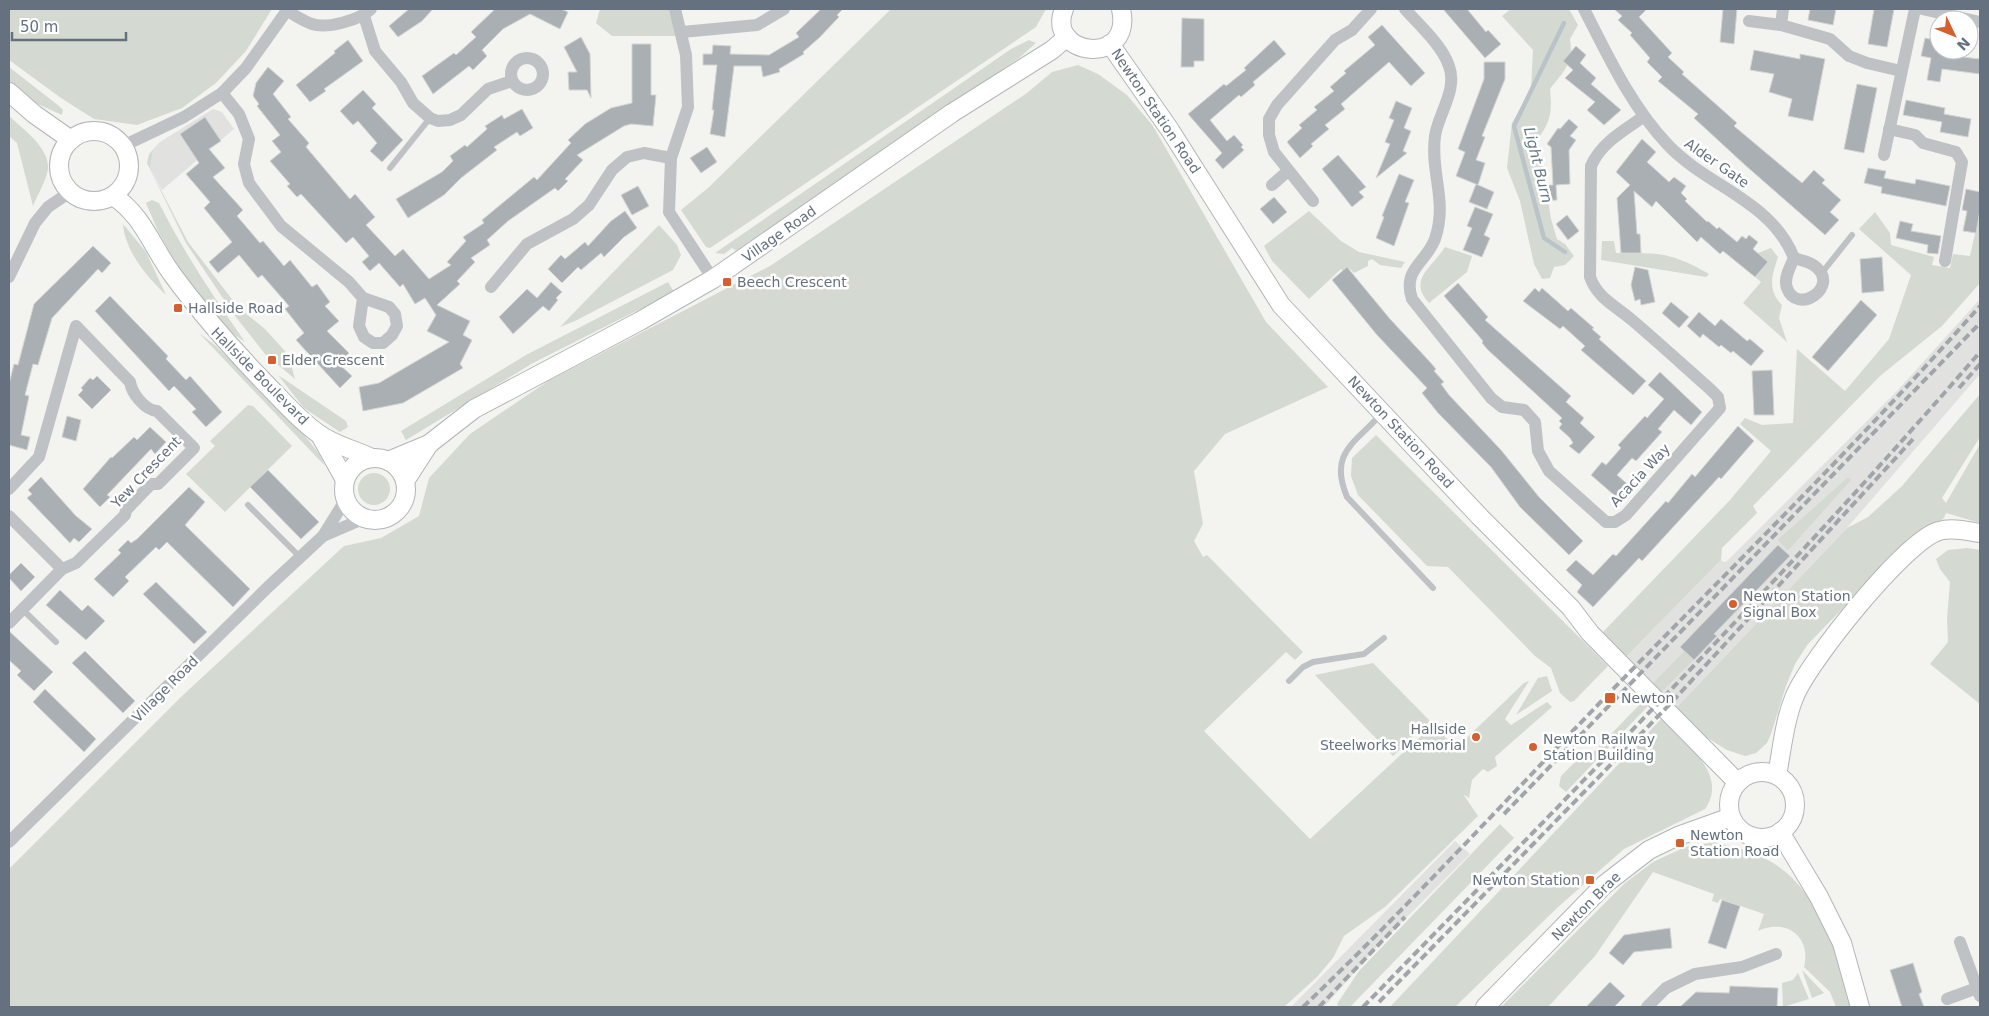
<svg xmlns="http://www.w3.org/2000/svg" width="1989" height="1016" viewBox="0 0 1989 1016" font-family="'DejaVu Sans',sans-serif">
<style>
.built{fill:#e1e2e0;fill-rule:evenodd}
.green{fill:#d4dad1}
.lines{fill:none;stroke-linecap:round;stroke-linejoin:round}
.stream{stroke:#bac3c8;stroke-width:4.5}
.building{fill:#a9afb3;stroke:#d4d5d3}
.secondary-casing{stroke:#b2b6ba;stroke-width:20}
.lane{stroke:#bfc2c5;stroke-width:6}
.street{stroke:#bfc2c5;stroke-width:12}
.secondary{stroke:#fff;stroke-width:18}
.rail{stroke:#a1a5aa;stroke-width:4;stroke-dasharray:8 4;stroke-linecap:butt}
.poi-dot{fill:#d4602f;stroke:#fff;stroke-width:2}
.labels{text-anchor:middle;stroke-width:5;stroke-linejoin:round;paint-order:stroke}
.street-label{font-size:14px;fill:#65717e;stroke:#fff}
.poi-label{font-size:14px;fill:#65717e;stroke:#fff;text-anchor:start}
.water-label{font-size:15px;font-style:italic;fill:#657983;stroke:#fff}
</style>
<rect width="100%" height="100%" fill="#f3f3f0"/>
<g class="built">
<polygon points="213,109 222,112 234,129 162,190 150,169 153,151 160,142"/>
<path d="M1980 299V374L1847 528 1676 708 1661 693 1694 660 1684 651 1652 684 1626 657 1721 560 1724 562 1727 561 1897 391ZM1848 477 1850 480 1788 551 1777 540Z"/>
<polygon points="1455,841 1470,854 1376,948 1324,1007 1291,1007"/>
</g>
<g class="green">
<polygon points="9,9 272,9 246,51 216,83 182,108 137,125 94,119 61,98 9,60"/>
<polygon points="600,9 672,9 679,36 612,36 596,23"/>
<polygon points="891,9 1046,9 1036,27 740,228 710,248 706,247 681,210 708,188"/>
<path d="M1511 9H1569L1578 25 1570 39C1574 63 1564 71 1550 89 1553 117 1549 124 1533 146L1543 169 1551 219 1557 239 1565 244 1574 256 1565 265 1554 267 1550 278 1542 279 1534 264 1520 201 1507 168 1512 123 1531 89 1533 50 1502 16Z"/>
<polygon points="1029,40 1036,43 1019,58 738,252 732,248 724,254 715,253 1011,49"/>
<polygon points="1078,65 1098,74 1127,95 1153,126 1266,322 1328,387 1225,434 1194,471 1203,524 1194,541 1203,557 1207,555 1303,652 1295,660 1286,652 1204,731 1310,839 1433,725 1456,748 1524,683 1529,681 1505,719 1511,725 1547,702 1552,707 1495,757 1497,766 1488,772 1483,769 1472,780 1469,798 1463,794 1478,816 1385,907 1344,936 1333,958 1317,977 1284,1007 9,1007 9,869 182,696 344,546 381,538 419,516 429,478 470,434 548,381 770,266 1027,93 1052,72"/>
<polygon points="9,67 59,106 63,110 62,115 31,101 9,82"/>
<path d="M9 116C22 128 50 148 48 169 46 181 38 194 33 206L17 143 9 136Z"/>
<polygon points="160,142 153,151 150,169 188,242 238,307 265,329 284,350 289,357 295,379 265,354 235,316 186,243 147,163 149,154"/>
<path d="M152 200 159 203C184 253 214 297 245 342L222 326 202 301 177 266 158 231 146 203Z"/>
<polygon points="1309,211 1341,241 1359,252 1405,262 1401,268 1380,265 1372,259 1368,261 1368,266 1354,273 1350,269 1345,273 1341,269 1309,299 1272,261 1264,246"/>
<polygon points="1875,212 1890,233 1891,245 1934,257 1932,265 1950,268 1953,254 1970,256 1978,220 1980,220 1980,283 1942,326 1880,376 1753,506 1757,513 1722,548 1721,560 1626,657 1602,633 1730,500 1771,451 1740,424 1745,418 1762,425 1793,423 1797,349 1845,391 1889,339 1911,275 1859,229"/>
<path d="M123 224 146 252 166 295C147 277 125 251 123 224Z"/>
<polygon points="659,225 677,245 681,255 673,270 575,321 560,327"/>
<path d="M1602 241H1614L1616 253C1659 253 1671 252 1709 274L1706 277 1601 260Z"/>
<path d="M1445 247 1472 256 1467 272 1429 303C1407 279 1433 267 1445 247Z"/>
<path d="M1771 248 1778 257C1772 275 1767 290 1782 305L1779 318 1787 342 1743 303 1761 282 1755 277 1767 263 1758 253Z"/>
<polygon points="668,282 674,292 533,363 406,440 401,431 526,355"/>
<path d="M199 333 216 346C234 365 323 446 324 465Z"/>
<polygon points="278,375 346,421 348,427 340,432 304,408"/>
<polygon points="1980,394 1980,437 1942,498 1946,503 1980,444 1980,523 1946,513 1944,518 1890,560 1808,644 1795,664 1786,686 1771,734 1767,743 1756,753 1745,756 1727,750 1706,737 1676,708 1847,528 1868,517 1902,486"/>
<polygon points="248,405 253,406 292,446 225,512 186,474 215,446 210,441"/>
<polygon points="1376,435 1608,666 1574,701 1570,702 1560,693 1551,668 1535,656 1448,567 1427,566 1358,495 1351,476 1352,458"/>
<circle cx="374" cy="489" r="16"/>
<polygon points="1848,477 1851,480 1788,551 1777,540"/>
<polygon points="1967,548 1980,550 1980,704 1930,664 1948,642 1947,618 1950,582 1940,569 1936,559 1948,550"/>
<polygon points="1684,651 1694,660 1661,693 1652,684"/>
<polygon points="1373,663 1430,721 1393,756 1315,675"/>
<polygon points="1547,676 1552,691 1516,715 1538,678"/>
<polygon points="1643,701 1648,706 1566,792 1559,786 1561,776 1581,756 1586,760"/>
<path d="M1661 719C1683 741 1730 774 1705 809L1624 849 1557 908 1455 1007H1390Z"/>
<polygon points="1500,824 1514,838 1350,1007 1339,1007 1337,1004 1359,971"/>
<path d="M1715 842C1732 847 1751 850 1766 859 1819 886 1837 954 1852 1007H1836L1830 992 1804 967C1812 936 1785 918 1758 931L1764 914 1720 899 1718 903 1712 901 1714 894 1653 872 1595 956 1548 1007H1501L1625 883 1653 862 1685 847Z"/>
<polygon points="1802,970 1824,993 1812,998"/>
<polygon points="1798,973 1809,999 1783,1007 1782,983 1793,980"/>
</g>
<g class="lines">
<polyline class="stream" points="1564,23 1514,126 1544,238 1565,252"/>
</g>
<g class="building">
<polygon points="409,9 433,9 422,21 398,37 389,26"/>
<polygon points="495,9 561,9 568,12 560,29 530,14 503,29 482,50 487,56 473,70 469,66 433,94 422,76 454,53 456,55 476,37 471,32"/>
<polygon points="821,9 843,9 837,15 839,17 819,38 803,52 804,54 779,69 780,72 763,77 761,66 734,66 725,137 710,134 714,110 712,110 717,65 703,65 703,54 712,54 713,45 731,46 730,54 769,55 799,37 796,33"/>
<polygon points="1443,9 1467,9 1486,32 1488,30 1501,44 1485,58"/>
<polygon points="1614,9 1647,9 1639,17 1672,53 1668,57 1684,72 1682,74 1737,123 1734,126 1802,183 1814,170 1825,180 1822,183 1841,200 1830,212 1839,220 1825,235 1745,165 1694,118 1698,114 1658,81 1662,77 1647,62 1650,58 1630,35 1632,33 1618,20 1622,16"/>
<polygon points="1723,9 1737,9 1734,44 1720,42"/>
<polygon points="1810,9 1836,9 1833,25 1808,20"/>
<polygon points="1874,9 1894,9 1887,47 1868,44"/>
<polygon points="1182,18 1204,19 1204,61 1194,61 1194,67 1181,67"/>
<polygon points="1382,25 1425,73 1411,86 1389,62 1341,104 1345,109 1325,125 1329,129 1311,144 1313,146 1300,158 1287,142 1302,128 1299,125 1317,110 1314,107 1334,91 1330,87 1346,73 1344,71 1375,45 1368,37"/>
<polygon points="581,37 590,54 591,98 587,90 569,90 568,72 577,72 564,47"/>
<polygon points="1925,38 1939,41 1939,50 1963,50 1962,57 1980,59 1980,74 1942,69 1940,82 1927,80 1931,58 1921,56"/>
<polygon points="348,40 363,61 324,89 326,91 310,102 296,85 335,53 334,51"/>
<polygon points="1274,40 1286,54 1253,82 1255,85 1241,97 1239,95 1210,120 1227,141 1234,135 1243,145 1241,147 1244,150 1223,169 1215,160 1222,153 1188,114 1224,84 1226,86 1246,70 1244,68"/>
<polygon points="632,44 651,44 651,95 656,95 653,126 631,124 624,126 577,155 583,160 565,179 568,181 558,191 555,188 508,221 487,240 490,245 471,258 475,262 457,281 460,284 437,305 470,321 463,335 472,340 460,364 463,368 403,403 363,411 359,387 379,383 449,342 427,331 436,315 425,298 415,304 403,284 400,287 379,263 370,271 362,262 369,256 353,237 346,243 301,194 297,197 287,186 290,184 270,161 281,152 272,141 280,135 257,106 259,104 253,96 256,83 268,67 284,81 273,94 291,117 288,119 309,143 306,147 350,199 355,194 375,217 366,225 395,256 403,249 429,279 451,265 447,262 466,241 463,237 484,223 482,220 534,177 537,180 571,143 568,140 585,124 611,108 632,103"/>
<polygon points="1576,46 1586,55 1580,63 1596,78 1591,84 1621,110 1604,125 1587,110 1595,102 1565,78 1573,70 1563,61"/>
<polygon points="1754,50 1800,59 1800,54 1825,59 1813,121 1788,116 1792,99 1769,92 1774,74 1750,70"/>
<polygon points="1484,62 1505,62 1505,79 1482,136 1485,137 1476,160 1485,163 1478,185 1456,176 1465,152 1458,149 1484,79"/>
<polygon points="1857,84 1877,88 1864,153 1844,149"/>
<polygon points="363,90 376,104 372,108 403,140 382,162 370,151 377,143 358,121 353,125 340,111"/>
<polygon points="1906,100 1945,108 1944,114 1971,119 1968,137 1940,132 1942,122 1903,115"/>
<polygon points="1396,101 1412,108 1404,128 1411,131 1403,151 1407,153 1376,178 1390,144 1385,142 1394,120 1389,118"/>
<polygon points="522,109 533,128 520,136 517,132 494,147 497,150 461,178 444,195 408,218 396,199 442,172 453,161 450,156 465,145 467,147 487,129 485,126 502,115 504,119"/>
<polygon points="205,117 221,141 209,149 225,168 213,177 243,210 237,216 260,243 263,241 284,266 290,260 312,287 317,284 330,302 325,306 339,321 327,331 349,353 339,364 352,376 340,388 296,340 304,333 285,309 289,306 262,275 258,278 239,255 218,273 209,262 232,242 204,208 210,202 186,174 199,163 180,134"/>
<polygon points="1569,119 1578,127 1570,136 1576,140 1569,150 1570,184 1556,185 1557,200 1545,201 1544,185 1553,185 1551,147 1547,144 1558,128 1560,129"/>
<polygon points="1642,139 1656,152 1647,162 1669,182 1674,177 1686,186 1681,193 1687,199 1685,201 1707,222 1708,221 1717,229 1719,227 1737,242 1742,236 1746,239 1749,235 1758,242 1753,249 1768,262 1755,277 1723,251 1720,254 1701,237 1697,242 1656,201 1652,207 1634,191 1637,234 1640,234 1641,253 1621,253 1617,198 1630,185 1616,172"/>
<polygon points="707,147 717,162 701,173 690,158"/>
<polygon points="1338,155 1366,187 1359,192 1364,197 1352,207 1322,169"/>
<polygon points="1868,168 1886,171 1884,178 1915,184 1916,179 1950,186 1946,206 1881,193 1882,187 1864,183"/>
<polygon points="1399,174 1414,180 1405,202 1409,203 1394,246 1376,238 1384,217 1382,216"/>
<polygon points="1476,184 1494,192 1487,209 1469,202"/>
<polygon points="638,186 649,206 632,215 621,195"/>
<polygon points="1966,189 1980,192 1980,210 1976,233 1963,231 1967,211 1962,210"/>
<polygon points="1274,197 1287,212 1273,224 1260,209"/>
<polygon points="1475,207 1493,214 1484,235 1490,238 1482,257 1463,250 1472,228 1467,226"/>
<polygon points="625,211 637,228 624,237 604,257 601,253 581,270 578,267 562,283 548,269 561,255 565,259 585,242 588,246 611,221"/>
<polygon points="1567,215 1579,231 1568,240 1556,224"/>
<polygon points="1900,221 1913,224 1911,231 1941,236 1938,254 1927,253 1928,245 1896,238"/>
<polygon points="93,246 111,263 102,273 98,269 52,318 38,365 33,364 25,395 29,396 21,435 30,437 27,450 9,445 9,384 14,364 18,365 34,304"/>
<polygon points="1882,257 1884,291 1862,293 1860,259"/>
<polygon points="1347,267 1390,319 1430,362 1436,369 1434,371 1444,382 1441,384 1449,395 1501,450 1539,497 1583,541 1569,555 1520,507 1491,467 1438,413 1422,393 1427,388 1377,335 1332,280"/>
<polygon points="1635,267 1648,270 1655,302 1641,305 1640,299 1635,301 1631,285"/>
<polygon points="551,282 562,292 556,298 558,300 549,311 543,306 513,334 499,317 527,289 537,298"/>
<polygon points="1458,283 1488,317 1485,320 1571,396 1566,402 1584,418 1580,423 1595,437 1579,454 1569,446 1573,443 1570,438 1559,428 1562,424 1559,421 1562,418 1488,350 1482,343 1483,341 1444,296"/>
<polygon points="1535,288 1539,292 1542,288 1568,311 1571,308 1579,315 1594,328 1592,329 1601,337 1599,339 1646,381 1633,395 1581,350 1585,346 1563,326 1560,329 1523,301"/>
<polygon points="110,296 168,356 166,359 186,380 190,376 222,412 206,427 192,412 196,409 174,386 169,391 95,311"/>
<polygon points="1861,300 1877,315 1828,371 1812,357"/>
<polygon points="1671,302 1689,317 1679,328 1662,313"/>
<polygon points="1699,312 1715,326 1721,319 1747,341 1750,339 1764,351 1751,366 1733,351 1731,353 1721,345 1719,347 1703,334 1700,338 1687,326"/>
<polygon points="1772,370 1774,415 1754,415 1752,371"/>
<polygon points="1660,372 1702,412 1691,425 1674,410 1658,429 1662,432 1636,461 1632,458 1617,475 1633,489 1622,502 1591,475 1602,462 1606,465 1621,448 1618,445 1645,416 1647,418 1664,399 1648,385"/>
<polygon points="97,376 111,390 92,409 78,395 83,390 81,388 90,378 93,380"/>
<polygon points="67,416 81,420 76,441 62,437"/>
<polygon points="1738,426 1754,441 1721,479 1719,477 1642,561 1639,558 1593,607 1577,592 1582,585 1566,570 1576,560 1593,575 1613,554 1616,556 1666,501 1668,503 1692,474 1695,477"/>
<polygon points="150,427 166,442 155,454 151,449 107,495 110,497 100,507 83,489 111,457 112,458 134,437 137,440"/>
<polygon points="268,470 319,522 301,539 250,487"/>
<polygon points="41,477 76,516 92,529 79,542 74,538 70,543 27,498 32,494 28,490"/>
<polygon points="189,487 205,502 185,525 250,589 233,607 167,542 159,550 156,547 125,577 129,581 113,597 94,579 121,553 118,550 128,540 131,543 137,539"/>
<polygon points="1778,545 1790,556 1714,634 1717,636 1694,660 1680,647"/>
<polygon points="21,563 35,577 21,591 9,578 9,575"/>
<polygon points="156,582 207,632 194,644 143,594"/>
<polygon points="60,590 82,611 88,605 105,621 86,640 46,605"/>
<polygon points="9,631 53,672 34,691 17,675 21,671 9,660"/>
<polygon points="85,651 135,701 123,713 72,663"/>
<polygon points="45,689 96,739 84,752 33,702"/>
<polygon points="1722,900 1740,906 1726,949 1708,943"/>
<polygon points="1670,928 1672,948 1634,952 1623,965 1609,953 1624,935"/>
<polygon points="1913,963 1922,992 1919,994 1924,1007 1902,1007 1890,970"/>
<polygon points="1610,982 1625,996 1614,1007 1586,1007"/>
<polygon points="1730,986 1778,988 1777,1007 1680,1007 1696,992 1729,993"/>
</g>
<g class="lines">
<defs>
<g id="secondary">
<path d="M1064 9C1045 56 1134 68 1121 9"/>
<polyline points="1110,44 1170,130 1281,305 1480,517 1571,608 1590,633 1737,782"/>
<polyline points="9,92 34,114 71,140"/>
<circle cx="94" cy="166" r="35"/>
<path d="M113 196C142 214 153 248 172 274 202 315 234 351 269 387 285 403 301 422 319 434 334 445 355 450 372 458"/>
<polyline points="320,435 345,480"/>
<circle cx="375" cy="489" r="31"/>
<polyline points="388,461 429,444 474,409 640,321 713,279 952,113 1052,50 1067,37"/>
<polyline points="405,481 429,444"/>
<circle cx="1762" cy="805" r="33"/>
<path d="M1777 775C1782 750 1784 722 1794 698 1807 663 1906 540 1939 531 1952 527 1967 531 1980 533"/>
<polyline points="1780,832 1819,897 1842,943 1860,1007"/>
<polyline points="1485,1007 1605,884 1649,850 1678,836 1731,817"/>
</g>
</defs>
<use href="#secondary" class="secondary-casing"/>
<g class="lane">
<polyline points="390,168 430,118"/>
<polyline points="1821,274 1852,235"/>
<path d="M1382 413C1356 443 1328 452 1347 497L1433 588"/>
<polyline points="248,505 300,557"/>
<polyline points="22,609 56,642"/>
<polyline points="1289,681 1303,667 1313,662 1364,654 1384,638"/>
</g>
<g class="street">
<polyline points="675,9 686,55 688,107 671,158 669,212 713,279"/>
<path d="M1405 9C1420 26 1442 45 1449 66 1458 90 1438 114 1435 136 1430 173 1448 201 1435 239 1426 263 1402 269 1412 299L1491 398 1502 407 1524 410 1535 422 1538 451 1549 471 1606 522H1615L1626 515 1720 408 1718 397 1710 389C1684 366 1659 343 1632 320 1616 306 1598 299 1590 277L1591 166C1601 143 1623 131 1643 117"/>
<path d="M1584 9C1608 56 1631 106 1668 145 1708 187 1772 201 1794 258"/>
<polyline points="1922,9 1980,22"/>
<path d="M287 11C295 15 303 21 312 24 327 29 360 20 371 9"/>
<polyline points="364,16 375,51 401,82 413,103 430,118 438,121 450,120 461,115 488,89 512,81"/>
<polyline points="1749,21 1781,25 1830,39 1849,56 1867,63 1901,71"/>
<polyline points="1781,25 1783,9"/>
<polyline points="682,32 757,25 784,9"/>
<circle cx="527" cy="74" r="16"/>
<polyline points="222,93 239,114 249,139 244,164 249,183 281,226 349,282 363,298 389,307 395,314 397,326 392,335 383,343 373,343 364,337 359,326 363,298"/>
<polyline points="1889,129 1915,135 1923,143 1956,152 1962,162 1945,261"/>
<polyline points="123,146 184,117 222,93 246,68 288,9"/>
<polyline points="1884,155 1915,9"/>
<polyline points="1272,185 1288,171"/>
<polyline points="1313,201 1274,152 1269,135 1269,119 1277,105 1335,40 1352,30 1371,9"/>
<path d="M1794 258C1801 260 1811 262 1816 267 1840 287 1797 316 1787 288 1783 278 1791 266 1794 258Z"/>
<polyline points="9,277 35,223 48,207 70,192"/>
<polyline points="491,287 527,244 573,219 589,205 612,170 627,157 644,153 671,158"/>
<path d="M9 489 39 457 76 326 130 382C132 394 145 410 157 411L194 448 158 484H151L126 510 125 515 76 563 62 569 9 623"/>
<polyline points="9,516 62,569"/>
<polyline points="323,536 365,518"/>
<polyline points="9,842 268,587 323,536 346,499"/>
<polyline points="1960,942 1980,996"/>
<polyline points="1947,999 1977,988"/>
<polyline points="1647,1007 1666,988 1695,974 1742,967 1776,954"/>
</g>
<use href="#secondary" class="secondary"/>
<g class="rail">
<polyline points="1959,388 1980,364"/>
<polyline points="1504,814 1980,323"/>
<polyline points="1379,1002 1671,703 1914,438"/>
<path d="M1303 1007C1413 902 1515 790 1621 681 1742 557 1865 436 1980 306"/>
<polyline points="1319,1007 1405,917"/>
<path d="M1363 1007C1572 792 1784 579 1980 352"/>
</g>
</g>
<g class="poi-dot">
<rect x="722" y="277" width="10" height="10" rx="2.5"/>
<rect x="173" y="303" width="10" height="10" rx="2.5"/>
<rect x="267" y="355" width="10" height="10" rx="2.5"/>
<circle cx="1733" cy="604" r="5"/>
<rect x="1604" y="692" width="12" height="12" rx="2.5"/>
<circle cx="1476" cy="737" r="5"/>
<circle cx="1533" cy="747" r="5"/>
<rect x="1675" y="838" width="10" height="10" rx="2.5"/>
<rect x="1585" y="875" width="10" height="10" rx="2.5"/>
</g>
<g class="labels">
<g class="street-label">
<text transform="translate(1156 111) rotate(56)" y="5">Newton Station Road</text>
<text transform="translate(1717 163) rotate(35)" y="5">Alder Gate</text>
<text transform="translate(779 234) rotate(-35)" y="5">Village Road</text>
<text transform="translate(260 376) rotate(45)" y="5">Hallside Boulevard</text>
<text transform="translate(1401 432) rotate(47)" y="5">Newton Station Road</text>
<text transform="translate(146 472) rotate(-46)" y="5">Yew Crescent</text>
<text transform="translate(1640 475) rotate(-47)" y="5">Acacia Way</text>
<text transform="translate(165 689) rotate(-45)" y="5">Village Road</text>
<text transform="translate(1586 906) rotate(-45)" y="5">Newton Brae</text>
</g>
<g class="poi-label">
<text x="737" y="287">Beech Crescent</text>
<text x="188" y="313">Hallside Road</text>
<text x="282" y="365">Elder Crescent</text>
<text x="1743" y="601">Newton Station<tspan x="1743" dy="16">Signal Box</tspan></text>
<text x="1621" y="703">Newton</text>
<text x="1466" y="734" text-anchor="end">Hallside<tspan x="1466" dy="16">Steelworks Memorial</tspan></text>
<text x="1543" y="744">Newton Railway<tspan x="1543" dy="16">Station Building</tspan></text>
<text x="1690" y="840">Newton<tspan x="1690" dy="16">Station Road</tspan></text>
<text x="1580" y="885" text-anchor="end">Newton Station</text>
</g>
<g class="water-label">
<text transform="translate(1538 165) rotate(76)" y="5">Light Burn</text>
</g>
</g>
<rect width="1989" height="1016" fill="none" stroke="#65717e" stroke-width="20"/>
<g transform="translate(1954 35) rotate(133)"><circle r="24" fill="#ffffff" stroke="#c1c6cb"/>
<path d="M0-4L9 19L0 12L-9 19Z" fill="#d4602f"/>
<text y="-8" font-size="14" font-weight="bold" text-anchor="middle" fill="#65717e">N</text>
</g>
<path d="M12 32v8h114v-8" fill="none" stroke="#65717e" stroke-width="2.5"/>
<text x="20" y="32" font-size="15" fill="#65717e" stroke="#ffffff" stroke-width="4" paint-order="stroke">50 m</text>
</svg>
